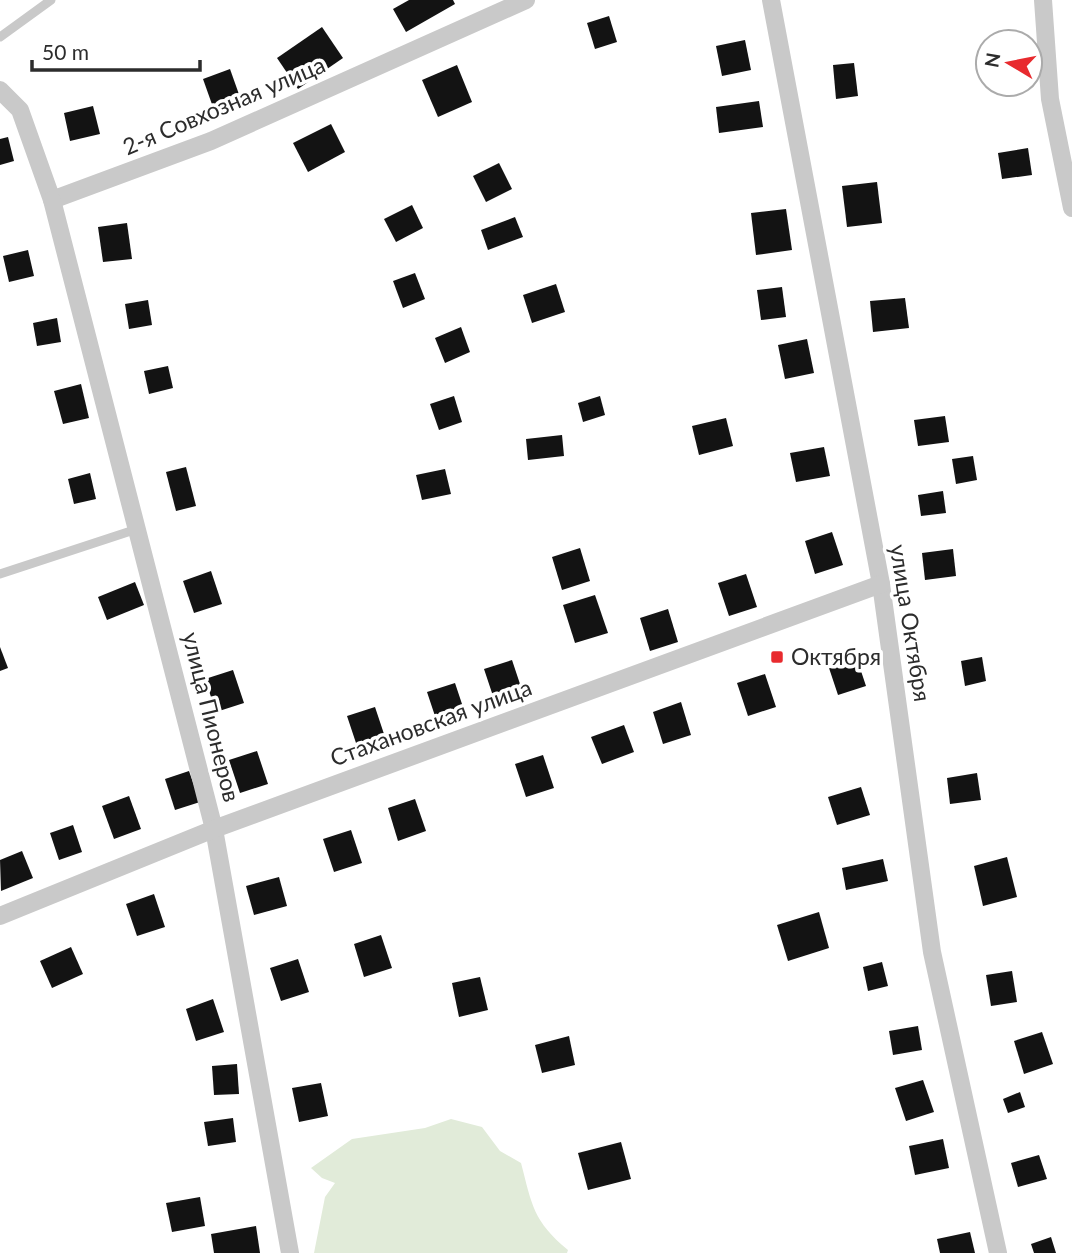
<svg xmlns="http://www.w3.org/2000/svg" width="1072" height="1253" viewBox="0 0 1072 1253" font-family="Lato,sans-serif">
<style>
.green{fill:#e1ebd9}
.building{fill:#131313}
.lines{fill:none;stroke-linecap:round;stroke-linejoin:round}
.service{stroke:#c9c9c9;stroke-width:9}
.minor{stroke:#c9c9c9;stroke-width:18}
.poi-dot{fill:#e82a2e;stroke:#fff;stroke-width:2.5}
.labels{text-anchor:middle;stroke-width:7;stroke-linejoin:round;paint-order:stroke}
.street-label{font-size:23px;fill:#2c2c2c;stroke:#fff}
.poi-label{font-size:23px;fill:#2c2c2c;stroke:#fff;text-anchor:start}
</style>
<rect width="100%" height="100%" fill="#fff"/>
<path class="green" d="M451 1119 482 1127 500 1151 521 1163C532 1205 533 1221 568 1250L567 1253H314L325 1197 335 1183 322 1178 311 1168 352 1139 425 1128Z"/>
<g class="building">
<polygon points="409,0 453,0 455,4 406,32 393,9"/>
<polygon points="609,16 617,42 595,49 587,23"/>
<polygon points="322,27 343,58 298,89 277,58"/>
<polygon points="745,40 751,70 722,76 716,46"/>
<polygon points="854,63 858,96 836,99 833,65"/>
<polygon points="457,65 472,102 438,117 422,80"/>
<polygon points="230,69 241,100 214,110 203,79"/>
<polygon points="759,101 763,127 719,133 716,107"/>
<polygon points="93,106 100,134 70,141 64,113"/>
<polygon points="331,124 345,152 308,172 293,143"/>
<polygon points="8,137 14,161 0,165 0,139"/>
<polygon points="1028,148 1032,175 1002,179 998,153"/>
<polygon points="499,163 512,189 486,202 473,176"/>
<polygon points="877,182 882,223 847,227 842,186"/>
<polygon points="412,205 423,228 396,242 384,219"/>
<polygon points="786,209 792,250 756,255 751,213"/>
<polygon points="515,217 523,237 488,250 481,230"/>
<polygon points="127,223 132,259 103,262 98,227"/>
<polygon points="28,250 34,276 9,282 3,256"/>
<polygon points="415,273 425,299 403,308 393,281"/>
<polygon points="556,284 565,312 532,323 523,295"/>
<polygon points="782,287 786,317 761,320 757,290"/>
<polygon points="905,298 909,328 873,332 870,301"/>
<polygon points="148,300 152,325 129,329 125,304"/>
<polygon points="57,318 61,342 37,346 33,323"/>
<polygon points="461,327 470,352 445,363 435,338"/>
<polygon points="807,339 814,373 785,379 778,345"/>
<polygon points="168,366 173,388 149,394 144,371"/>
<polygon points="81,384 89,418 63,424 54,391"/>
<polygon points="454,396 462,422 439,430 430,404"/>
<polygon points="600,396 605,415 583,422 578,403"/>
<polygon points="945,416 949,442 918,446 914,420"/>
<polygon points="726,418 733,446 699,455 692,426"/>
<polygon points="562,435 564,456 528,460 526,439"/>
<polygon points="824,447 830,476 796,482 790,453"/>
<polygon points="973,456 977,480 956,484 952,459"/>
<polygon points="186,467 196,506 176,511 166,472"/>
<polygon points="445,469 451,494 422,500 416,475"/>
<polygon points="90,473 96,499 74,504 68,479"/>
<polygon points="943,491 946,513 921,516 918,495"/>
<polygon points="832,532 843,565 815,574 805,541"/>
<polygon points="580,548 590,581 562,590 552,557"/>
<polygon points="953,549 956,576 925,580 922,553"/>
<polygon points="211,571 222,604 194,613 183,581"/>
<polygon points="746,574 757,607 729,616 718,583"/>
<polygon points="135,582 144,605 107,620 98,597"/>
<polygon points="595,595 608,633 575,643 563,605"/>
<polygon points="668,609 678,642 650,651 640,618"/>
<polygon points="0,647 8,668 0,671"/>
<polygon points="855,653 866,686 838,695 827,662"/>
<polygon points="982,657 986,681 965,686 961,661"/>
<polygon points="512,660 523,693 495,702 484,669"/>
<polygon points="233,670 244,703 216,712 205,679"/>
<polygon points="765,674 776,707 748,716 737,683"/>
<polygon points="455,683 466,716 438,725 427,692"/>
<polygon points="681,702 691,735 663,744 653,712"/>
<polygon points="375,707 386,740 358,749 347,716"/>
<polygon points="624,725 634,752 602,764 591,737"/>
<polygon points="257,751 268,784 240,793 229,760"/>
<polygon points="543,755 554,788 526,797 515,764"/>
<polygon points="189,771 200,802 175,810 165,779"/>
<polygon points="977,773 981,800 950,804 947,778"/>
<polygon points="861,787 870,815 837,825 828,797"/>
<polygon points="129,796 141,829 114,839 102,806"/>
<polygon points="415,799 426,831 398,841 388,808"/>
<polygon points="73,825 82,852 59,860 50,833"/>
<polygon points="351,830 362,863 334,872 323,839"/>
<polygon points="22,851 33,878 1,891 0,860"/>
<polygon points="1007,857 1017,897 983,906 974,866"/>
<polygon points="883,859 888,881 846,890 842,868"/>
<polygon points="279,877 287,906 254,915 246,886"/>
<polygon points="154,894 165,927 137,936 126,904"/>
<polygon points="819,912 829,948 788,961 777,925"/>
<polygon points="381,935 392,968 364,977 354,944"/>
<polygon points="71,947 83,974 52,988 40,961"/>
<polygon points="298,959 309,992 281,1001 270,968"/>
<polygon points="882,962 888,986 868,991 863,967"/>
<polygon points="1012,971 1017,1002 991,1006 986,975"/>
<polygon points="480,977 488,1010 459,1017 452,983"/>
<polygon points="213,999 224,1032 196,1041 186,1009"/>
<polygon points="918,1026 922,1050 893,1055 889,1031"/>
<polygon points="1042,1032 1053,1064 1024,1074 1014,1041"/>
<polygon points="569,1036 575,1065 542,1073 535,1045"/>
<polygon points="237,1064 239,1094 214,1095 212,1066"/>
<polygon points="923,1080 934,1112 906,1121 895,1088"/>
<polygon points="321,1083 328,1116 299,1122 292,1088"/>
<polygon points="1020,1092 1025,1107 1008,1113 1003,1099"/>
<polygon points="233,1118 236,1142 208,1146 204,1122"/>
<polygon points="943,1139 949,1168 915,1175 909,1146"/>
<polygon points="621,1142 631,1179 588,1190 578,1153"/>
<polygon points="1039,1155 1047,1179 1018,1187 1011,1163"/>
<polygon points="200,1197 205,1226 172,1232 166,1203"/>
<polygon points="256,1226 260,1253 214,1253 211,1234"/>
<polygon points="970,1232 975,1253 940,1253 937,1239"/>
<polygon points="1051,1237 1056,1253 1034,1253 1031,1244"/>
</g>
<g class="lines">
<g class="service">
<polyline points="0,37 51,0"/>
<polyline points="0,574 137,529"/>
</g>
<g class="minor">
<polyline points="771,0 881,584 932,952 998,1253"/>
<polyline points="1043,0 1050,99 1072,208"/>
<polyline points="0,90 20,110 52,200 211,141 526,0"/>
<polyline points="52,200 214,829 290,1253"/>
<polyline points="0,916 214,829 881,584"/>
</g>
</g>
<rect class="poi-dot" x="770" y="650" width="14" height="14" rx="3.5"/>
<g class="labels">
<g class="street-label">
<text transform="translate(224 106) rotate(-23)" y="8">2-я Совхозная улица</text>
<text transform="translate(910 623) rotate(81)" y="8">улица Октября</text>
<text transform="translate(211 717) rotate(76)" y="8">улица Пионеров</text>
<text transform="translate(431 723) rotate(-20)" y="8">Стахановская улица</text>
</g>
<g class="poi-label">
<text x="791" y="665">Октября</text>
</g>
</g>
<g transform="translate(1009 63) rotate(280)"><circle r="33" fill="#ffffff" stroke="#ababab" stroke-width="2"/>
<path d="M0-5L12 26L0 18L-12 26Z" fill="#e82a2e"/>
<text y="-10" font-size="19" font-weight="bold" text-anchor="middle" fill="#2c2c2c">N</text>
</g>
<path d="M32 60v10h168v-10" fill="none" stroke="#2c2c2c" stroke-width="3.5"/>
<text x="42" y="60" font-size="21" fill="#2c2c2c" stroke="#ffffff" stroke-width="5" paint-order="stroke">50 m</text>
</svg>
